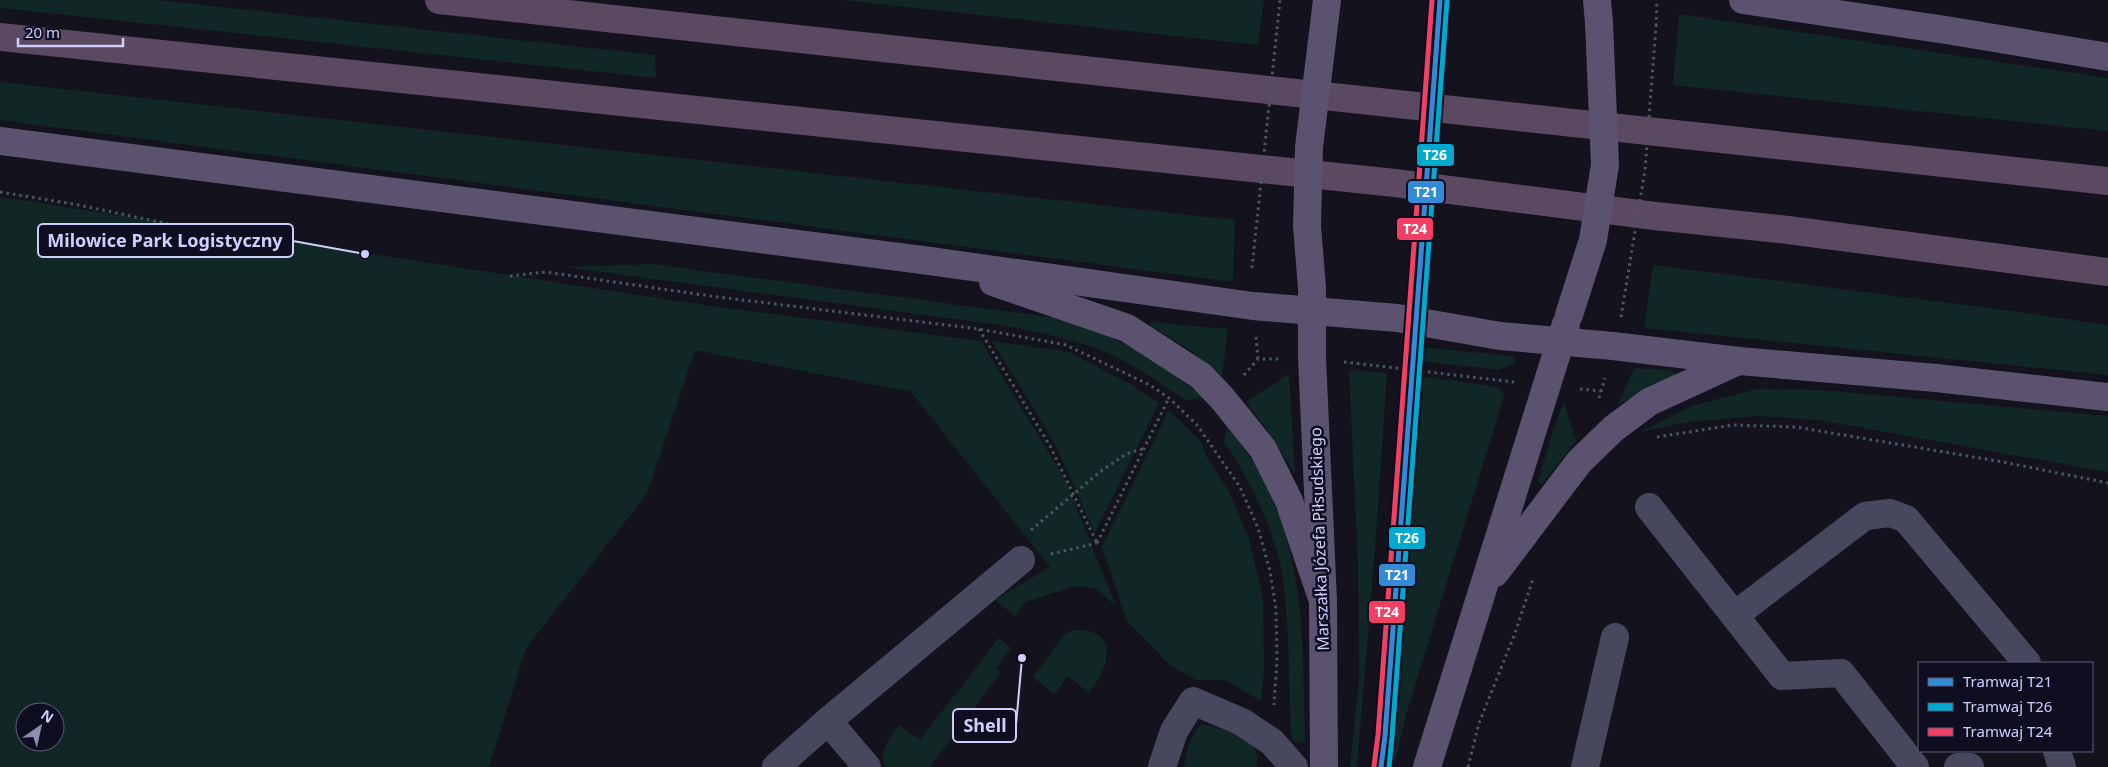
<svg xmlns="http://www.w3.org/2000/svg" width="2108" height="767" viewBox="0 0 2108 767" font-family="'Noto Sans',sans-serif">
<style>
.green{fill:#112726;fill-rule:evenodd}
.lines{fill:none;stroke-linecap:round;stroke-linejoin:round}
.path{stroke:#495862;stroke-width:3;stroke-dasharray:2.5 4;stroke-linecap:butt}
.minor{stroke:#47485d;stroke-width:28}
.major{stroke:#5a526f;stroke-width:28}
.highway{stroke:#5a4960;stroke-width:28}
.path-bridge{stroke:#495862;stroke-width:3;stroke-dasharray:2.5 4;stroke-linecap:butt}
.major-bridge{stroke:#5a526f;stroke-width:28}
.tram-1-casing{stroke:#0f0e21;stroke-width:9}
.tram-2-casing{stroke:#0f0e21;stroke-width:9}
.tram-3-casing{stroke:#0f0e21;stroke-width:9}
.tram-1{stroke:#338bd7;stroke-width:5}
.tram-2{stroke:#00a9ce;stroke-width:5}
.tram-3{stroke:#f24062;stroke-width:5}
.labels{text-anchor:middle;stroke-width:5;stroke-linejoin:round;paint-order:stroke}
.street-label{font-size:16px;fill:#cfcffe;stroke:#0f0e21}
.leader{fill:none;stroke:#cfcffe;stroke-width:2}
.callout-dot{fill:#cfcffe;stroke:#0f0e21;stroke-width:2}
.callout{fill:#0f0e21;stroke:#cfcffe;stroke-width:2}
.callout-label{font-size:18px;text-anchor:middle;font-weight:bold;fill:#cfcffe}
.line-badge{stroke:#0f0e21;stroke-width:2}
.badge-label{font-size:14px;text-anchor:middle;font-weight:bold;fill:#fff}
</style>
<rect width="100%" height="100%" fill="#13121d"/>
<g class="green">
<polygon points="0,0 158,0 655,55 656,78 0,8"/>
<polygon points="841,0 1264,0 1258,45"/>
<polygon points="1679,14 2108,78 2108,131 1673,85"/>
<polygon points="0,82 1235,220 1233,282 0,120"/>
<path d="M0 197 711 306 981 341 1066 481 1116 606 1095 588 1076 586 1025 602 1015 616 995 600 1050 567 911 392 695 350 647 494 526 648 489 767H0ZM25 712H55V742H25Z"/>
<path d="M651 264 1051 317 1096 330 1145 354 1205 398 1185 400C1161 384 1137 366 1110 354 1077 340 1042 333 1007 326L564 267Z"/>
<polygon points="1653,265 1990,308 2108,325 2108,375 1644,328"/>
<polygon points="1152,322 1228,329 1222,376 1192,352 1150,325"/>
<polygon points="992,341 1069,352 1130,384 1159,403 1095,533 1054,442"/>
<polygon points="1420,347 1512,356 1515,359 1515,364 1498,370 1420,361"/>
<polygon points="1634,368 1670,370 1679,375 1641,392 1618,405"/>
<polygon points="1349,370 1387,373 1375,549 1357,767 1350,767 1359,680 1358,565"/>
<polygon points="1289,374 1295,474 1265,427 1246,402"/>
<polygon points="1418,376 1491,386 1499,388 1504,396 1406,715 1394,767 1384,767"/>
<polygon points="1757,389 1822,390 2108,416 2108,472 1819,420 1758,416 1688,422 1640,432 1691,406"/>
<polygon points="1564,402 1576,441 1542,484 1538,482 1554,427"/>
<polygon points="1169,410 1201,442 1206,456 1228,490 1249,538 1263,599 1264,670 1261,701 1225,680 1196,680 1170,665 1127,621 1102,547"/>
<path d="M1227 425C1238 442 1252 458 1261 476 1307 563 1302 643 1305 739L1302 743 1293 741 1291 735C1289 690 1290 645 1285 601 1284 590 1284 578 1281 567 1270 521 1250 480 1224 442Z"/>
<path d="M1073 630C1122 628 1109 668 1089 693L1068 676 1054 694 1033 677 1064 635Z"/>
<path d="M999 638 1011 648 996 668 1001 672 930 767H885C878 750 890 738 899 725L920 740Z"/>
<path d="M1202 724C1217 727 1253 736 1257 755 1258 758 1257 763 1257 767H1184C1187 749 1189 737 1202 724Z"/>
</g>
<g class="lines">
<g class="path">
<polyline points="1656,26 1657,0"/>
<polyline points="0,192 79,205 235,238"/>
<polyline points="510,276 546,272 710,296 979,329 1066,345 1150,385 1169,398 1197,425 1240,487 1258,528 1270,571 1276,609 1277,660 1274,705"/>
<polyline points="979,329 1050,446 1097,543"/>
<polyline points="1256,337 1258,359"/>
<polyline points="1344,362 1514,382"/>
<polyline points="1244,375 1258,359 1281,359"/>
<polyline points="1580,389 1601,391"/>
<polyline points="1599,398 1605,378"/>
<polyline points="1657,437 1733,425 1796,427 2003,462 2108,483"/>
<polyline points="1031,530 1101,471 1126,454 1145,448"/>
<polyline points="1097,543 1169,398"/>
<polyline points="1051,554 1097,543"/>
<polyline points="1468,767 1479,723 1514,636 1533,579"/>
</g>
<g class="minor">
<polyline points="1649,507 1782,676 1841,673 1915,767"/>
<polyline points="1735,615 1865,516 1890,513 1906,519 2027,663"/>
<polyline points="828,721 867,767"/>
<polyline points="2057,751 2062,767"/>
<polyline points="776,767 828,721 1021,560"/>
<polyline points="1162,767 1174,731 1193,701 1242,722 1272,742 1294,767"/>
<polyline points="1585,767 1615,637"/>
<polyline points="1958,767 1970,767"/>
</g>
<g class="major">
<polyline points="1597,0 1599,23"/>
<polyline points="1743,0 1946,30 2108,57"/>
<polyline points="0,141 930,261 1253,306 1397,318 1500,336 1613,346 1739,361 1936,378 2108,397"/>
<polyline points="993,282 1127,328 1201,376 1222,398 1263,449 1289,501 1323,601"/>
<polyline points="1312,294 1312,358 1323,601 1324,767"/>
<polyline points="1495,573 1579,462 1613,429 1649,402 1738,361"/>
<polyline points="1427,767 1566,324"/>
</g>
<g class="highway">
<path d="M439 0C995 60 1551 123 2108 181"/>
<polyline points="0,37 1395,183 1655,216 1788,230 2108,272"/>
</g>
<g class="path-bridge">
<polyline points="1252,268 1280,0"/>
<polyline points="1621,317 1645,170 1656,26"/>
</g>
<g class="major-bridge">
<polyline points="1312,288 1307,226 1309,147 1327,0"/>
<polyline points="1569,315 1593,240 1605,165 1599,23"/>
</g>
<defs>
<polyline id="tram-1" points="1381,767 1385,736 1440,0"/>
<polyline id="tram-2" points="1389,767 1392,737 1447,1"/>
<polyline id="tram-3" points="1374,766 1378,735 1432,0"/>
</defs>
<use href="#tram-1" class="tram-1-casing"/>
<use href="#tram-2" class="tram-2-casing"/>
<use href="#tram-3" class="tram-3-casing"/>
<use href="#tram-1" class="tram-1"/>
<use href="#tram-2" class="tram-2"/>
<use href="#tram-3" class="tram-3"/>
</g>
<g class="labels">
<g class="street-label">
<text transform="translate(1319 539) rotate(-92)" y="6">Marszałka Józefa Piłsudskiego</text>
</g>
</g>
<path class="leader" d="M365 254L293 241M1022 658L1016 725"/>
<g class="callout-dot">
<circle cx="365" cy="254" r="5"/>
<circle cx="1022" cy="658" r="5"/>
</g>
<g class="callout">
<rect x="38" y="224" width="255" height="33" rx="5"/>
<rect x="953" y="709" width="63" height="33" rx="5"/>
</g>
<g class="callout-label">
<text x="165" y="247">Milowice Park Logistyczny</text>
<text x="985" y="732">Shell</text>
</g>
<g class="line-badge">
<rect x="1416" y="143" width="39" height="24" rx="5" fill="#00a9ce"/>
<rect x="1407" y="180" width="38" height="24" rx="5" fill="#338bd7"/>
<rect x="1396" y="217" width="38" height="24" rx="5" fill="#f24062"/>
<rect x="1388" y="526" width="38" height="24" rx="5" fill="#00a9ce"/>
<rect x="1378" y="563" width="38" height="24" rx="5" fill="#338bd7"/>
<rect x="1368" y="600" width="38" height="24" rx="5" fill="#f24062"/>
</g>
<g class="badge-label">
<text x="1435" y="160">T26</text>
<text x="1426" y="197">T21</text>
<text x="1415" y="234">T24</text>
<text x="1407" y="543">T26</text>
<text x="1397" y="580">T21</text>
<text x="1387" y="617">T24</text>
</g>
<rect x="1918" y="662" width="175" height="90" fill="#0f0e21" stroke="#5c5b79"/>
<rect x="1928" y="678" width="25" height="8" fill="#338bd7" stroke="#5c5b79"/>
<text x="1963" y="687" font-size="15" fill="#cfcffe">Tramwaj T21</text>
<rect x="1928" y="703" width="25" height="8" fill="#00a9ce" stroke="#5c5b79"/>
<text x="1963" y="712" font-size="15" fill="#cfcffe">Tramwaj T26</text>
<rect x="1928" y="728" width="25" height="8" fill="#f24062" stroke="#5c5b79"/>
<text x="1963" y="737" font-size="15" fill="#cfcffe">Tramwaj T24</text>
<g transform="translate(40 727) rotate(34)"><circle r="24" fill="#0f0e21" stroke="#5c5b79"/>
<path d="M0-4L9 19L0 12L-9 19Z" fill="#8d8daf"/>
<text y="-8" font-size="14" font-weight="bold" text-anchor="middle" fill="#cfcffe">N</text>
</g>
<path d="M18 38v8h105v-8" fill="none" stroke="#cfcffe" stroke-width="2.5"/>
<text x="25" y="38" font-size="15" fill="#cfcffe" stroke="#0f0e21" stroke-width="4" paint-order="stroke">20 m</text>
</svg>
